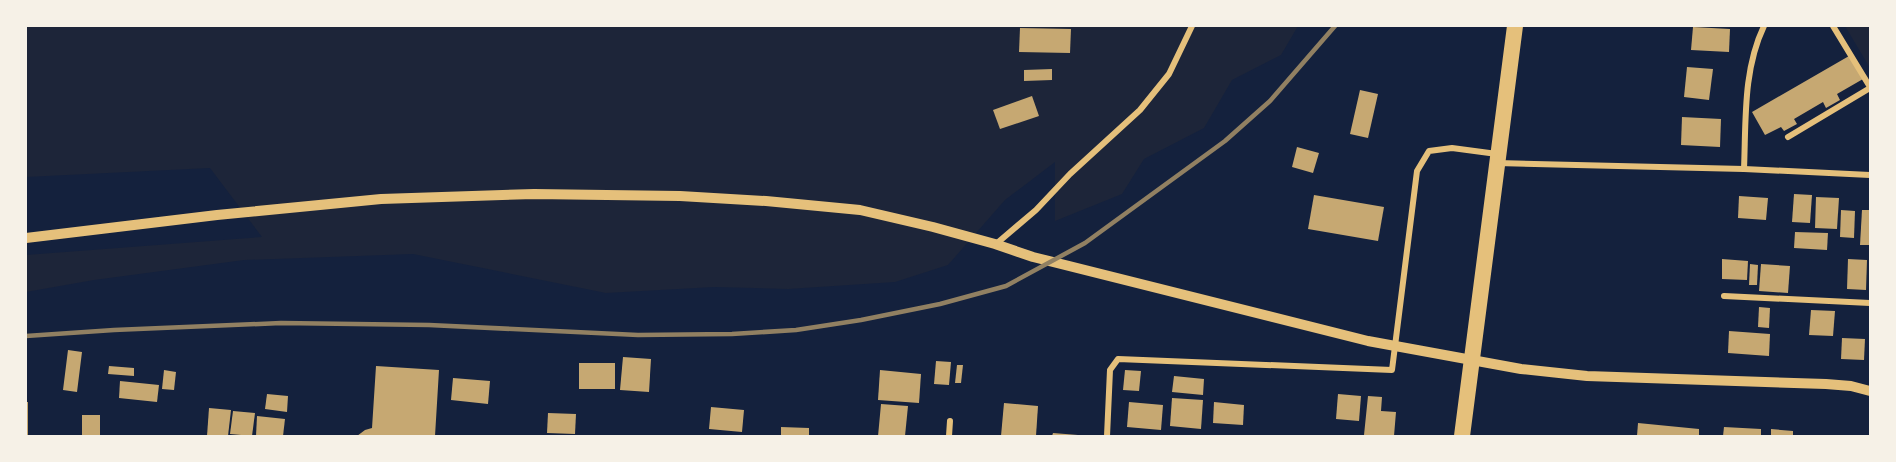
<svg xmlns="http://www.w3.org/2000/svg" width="1896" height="462" viewBox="0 0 1896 462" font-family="Signika,sans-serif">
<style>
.green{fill:#1d2539}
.building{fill:#c6a872}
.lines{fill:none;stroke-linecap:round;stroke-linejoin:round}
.minor{stroke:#e5c07b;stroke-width:6}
.tertiary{stroke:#e5c07b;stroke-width:10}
.trunk{stroke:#e5c07b;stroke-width:16}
.rail{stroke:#918062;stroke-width:4.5}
</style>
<rect width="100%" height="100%" fill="#14213d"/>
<g class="green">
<polygon points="26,26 1298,26 1281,55 1232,80 1204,128 1144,159 1122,194 1055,221 1055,162 1005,200 948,265 895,282 788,289 714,287 606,293 413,254 244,260 94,280 26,292 26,255 262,237 210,168 26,177"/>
<polygon points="1845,26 1870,26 1870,68"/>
</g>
<g class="building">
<polygon points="1693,27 1730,29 1729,52 1691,50"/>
<polygon points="1020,28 1071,29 1070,53 1019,52"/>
<polygon points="1849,56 1863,79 1837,94 1840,100 1826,108 1823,102 1794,119 1797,124 1784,131 1781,127 1765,135 1752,112"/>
<polygon points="1687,67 1713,69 1709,100 1684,97"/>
<polygon points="1052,69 1052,80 1024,81 1024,70"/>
<polygon points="1360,90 1378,94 1368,138 1350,134"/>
<polygon points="1032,96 1039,116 1000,129 993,110"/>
<polygon points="1682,117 1721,119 1720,147 1681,145"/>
<polygon points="1297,147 1319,153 1313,173 1292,167"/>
<polygon points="1794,194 1812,195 1810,223 1792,222"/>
<polygon points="1314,195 1384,207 1378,241 1308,229"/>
<polygon points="1739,196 1768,198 1766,220 1738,218"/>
<polygon points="1816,197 1839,198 1837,229 1815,228"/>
<polygon points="1841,210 1855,211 1854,238 1840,237"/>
<polygon points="1862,210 1870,210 1870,245 1860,245"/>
<polygon points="1795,232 1828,233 1827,250 1794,248"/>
<polygon points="1722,259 1748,261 1747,280 1722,279"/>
<polygon points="1848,259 1867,260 1866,290 1847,289"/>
<polygon points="1750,264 1758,265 1757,285 1749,285"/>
<polygon points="1761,264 1790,266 1788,293 1759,291"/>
<polygon points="1759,307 1770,308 1769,328 1758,327"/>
<polygon points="1811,310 1835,311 1833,336 1809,335"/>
<polygon points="1729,331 1770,334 1769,356 1728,353"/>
<polygon points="1842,338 1865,339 1864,360 1841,359"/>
<polygon points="68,350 82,352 77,392 63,390"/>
<polygon points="623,357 651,359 649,392 620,390"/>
<polygon points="936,361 951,362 949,385 934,384"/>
<rect x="579" y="363" width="36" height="26"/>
<polygon points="957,365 963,365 961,383 955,383"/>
<polygon points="109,366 134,368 134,376 108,374"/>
<polygon points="376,366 439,370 435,436 357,436 365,430 372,428"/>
<polygon points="164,370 176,372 174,390 162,389"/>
<polygon points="880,370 921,374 919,403 878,400"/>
<polygon points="1125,370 1141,371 1139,391 1123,390"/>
<polygon points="1174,376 1204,379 1203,395 1172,392"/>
<polygon points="453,378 490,381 488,404 451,400"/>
<polygon points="120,381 159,385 157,402 119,398"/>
<polygon points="267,394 288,396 287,412 265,409"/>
<polygon points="1338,394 1361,396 1359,421 1336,419"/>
<polygon points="1368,396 1382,397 1381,411 1396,412 1394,436 1364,435"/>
<polygon points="1172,398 1203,400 1201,429 1170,426"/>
<rect x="26" y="402" width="2" height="34"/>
<polygon points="1129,402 1163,405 1161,430 1127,427"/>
<polygon points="1214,402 1244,405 1243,425 1213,423"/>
<polygon points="1004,403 1038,406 1036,436 1001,436"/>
<polygon points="881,404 908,406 905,436 878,436"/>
<polygon points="711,407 744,410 742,432 709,429"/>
<polygon points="209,408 231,410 228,436 207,436"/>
<polygon points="233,411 255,413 252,436 230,434"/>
<polygon points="548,413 576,414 575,434 547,433"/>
<rect x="82" y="415" width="18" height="21"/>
<polygon points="257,416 285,419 283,436 256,436"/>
<polygon points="1638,423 1699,429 1699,436 1637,436"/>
<polygon points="781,427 809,428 809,436 781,436"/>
<polygon points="1724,427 1761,429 1761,436 1723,436"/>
<polygon points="1771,429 1793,431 1793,436 1771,436"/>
<polygon points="1053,433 1078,435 1078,436 1052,436"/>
</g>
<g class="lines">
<g class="minor">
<polyline points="1833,26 1870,87"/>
<polyline points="1788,137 1870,88"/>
<polyline points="1497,163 1744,169 1870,175"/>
<path d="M1744 169C1746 120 1743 70 1764 26"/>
<polyline points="996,244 1036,210 1070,174 1140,110 1169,74 1192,26"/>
<polyline points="1724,296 1870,303"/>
<polyline points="949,436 950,421"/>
<polyline points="1107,436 1110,370 1118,359 1392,370 1417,171 1429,151 1452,148 1497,154"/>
</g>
<polyline class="tertiary" points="26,238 217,215 381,199 534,194 680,196 766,201 860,210 933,227 995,244 1033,257 1368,341 1521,369 1587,376 1826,384 1851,386 1870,391"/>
<polyline class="trunk" points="1462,436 1515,26"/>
<polyline class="rail" points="26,336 114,330 281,323 429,325 638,335 732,334 796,330 861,320 940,304 1006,286 1085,243 1225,141 1270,101 1335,26"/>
</g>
<rect width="1896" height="462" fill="none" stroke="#f6f1e7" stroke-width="54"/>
</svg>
